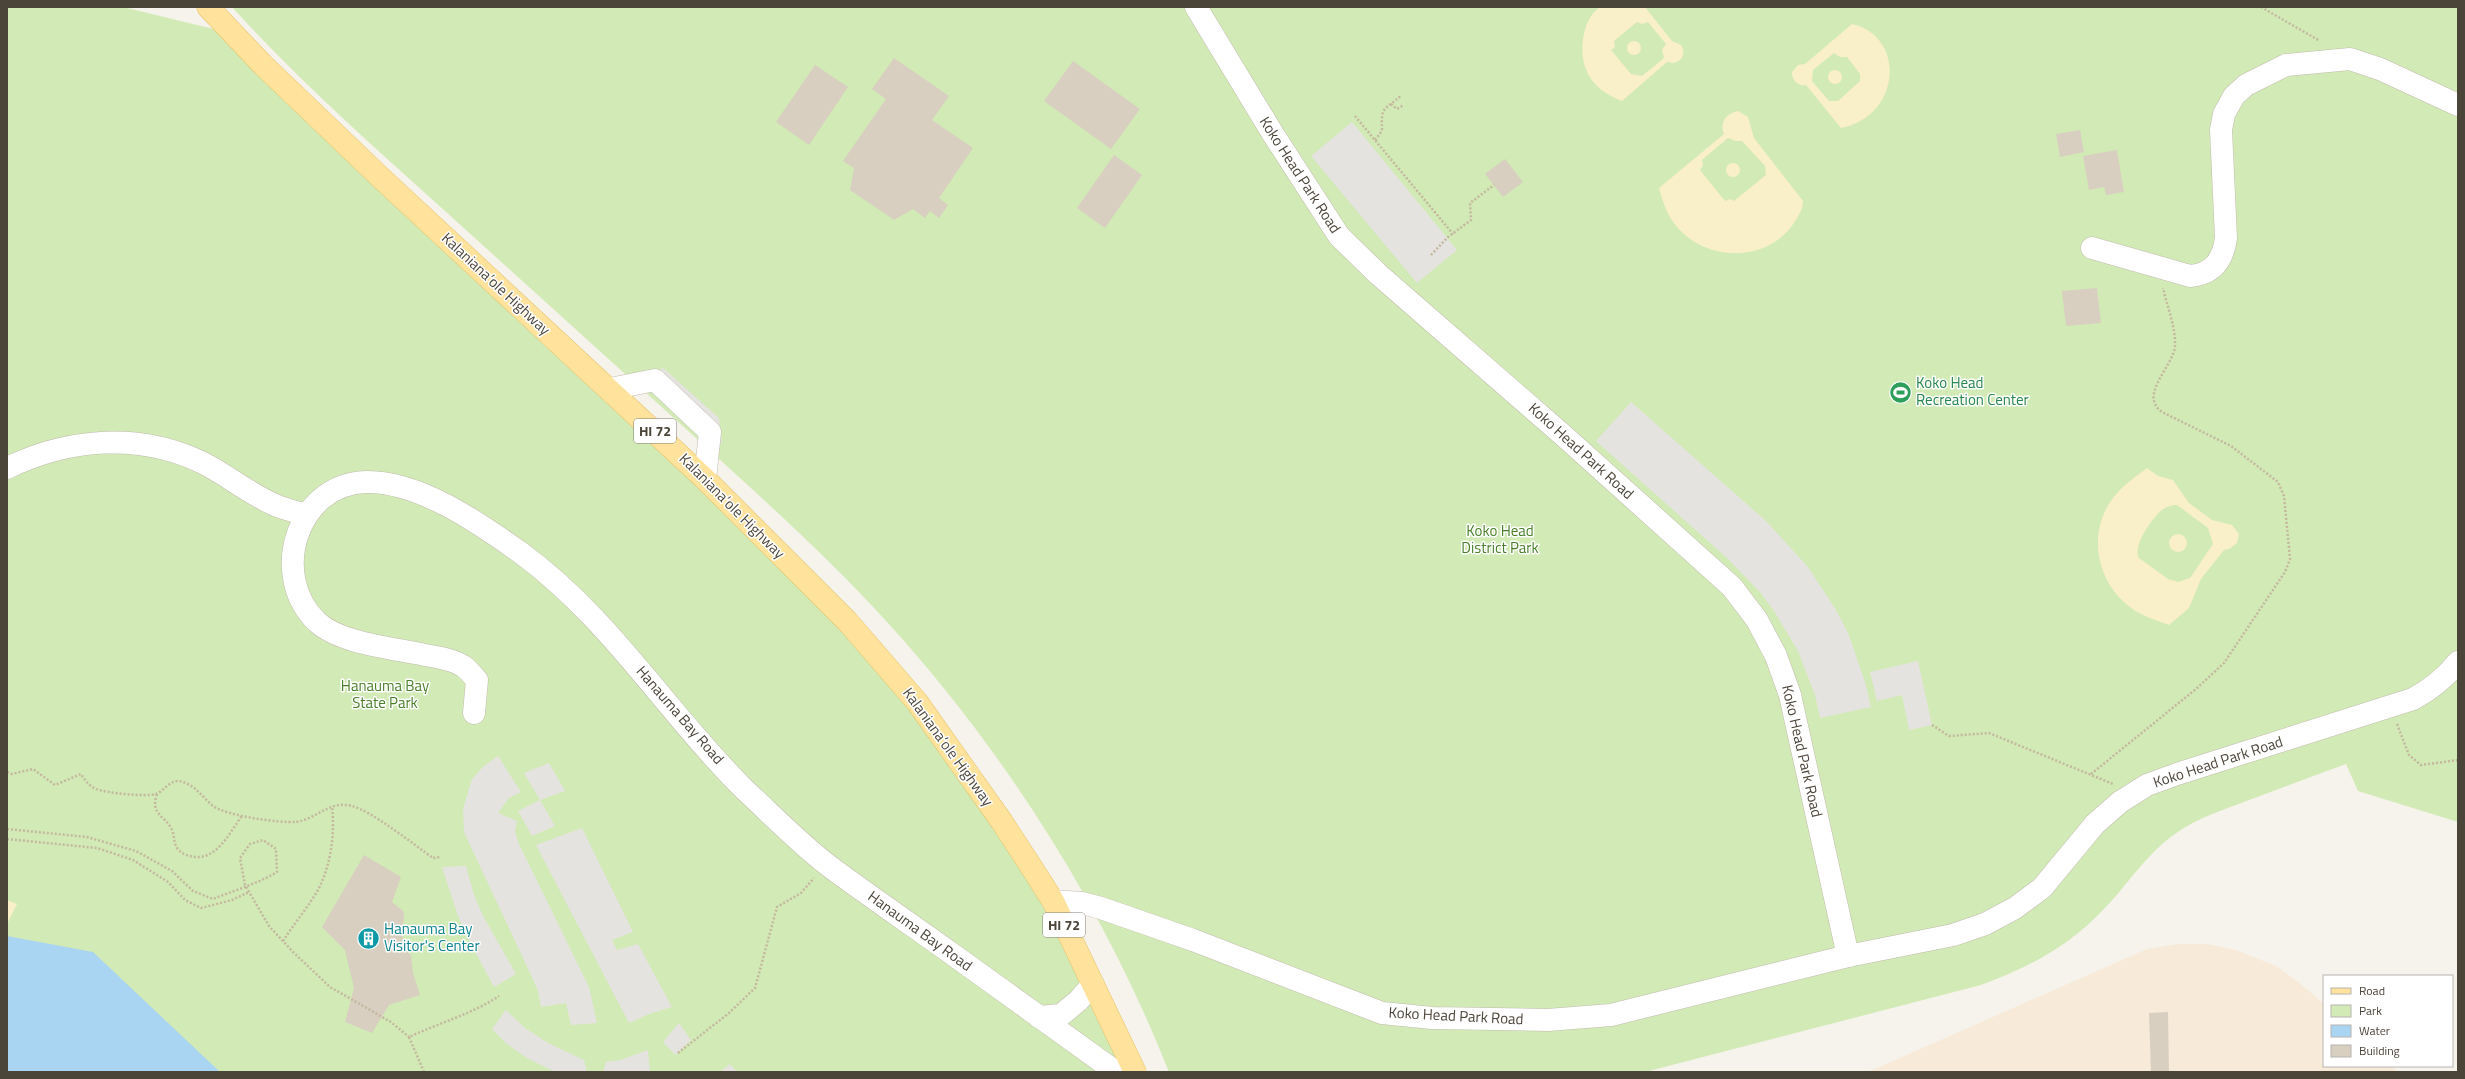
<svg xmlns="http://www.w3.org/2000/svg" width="2465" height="1079" viewBox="0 0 2465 1079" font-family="'Titillium Web',sans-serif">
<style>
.commercial{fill:#f7ead8}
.green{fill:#d2eab5}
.sand{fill:#f9efc9;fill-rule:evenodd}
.parking{fill:#e5e3e0}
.water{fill:#a9d4f2}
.building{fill:#d8cfc1}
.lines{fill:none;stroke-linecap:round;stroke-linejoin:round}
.minor-casing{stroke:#c2bbae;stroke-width:23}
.major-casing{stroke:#e6c16a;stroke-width:23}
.path{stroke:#c4b79f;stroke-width:2.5;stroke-dasharray:2 2;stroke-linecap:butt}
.minor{stroke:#fff;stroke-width:22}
.major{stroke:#ffe39c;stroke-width:22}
.labels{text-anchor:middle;stroke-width:3;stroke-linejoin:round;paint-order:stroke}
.shield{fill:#fff;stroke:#817c74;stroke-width:1}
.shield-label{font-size:14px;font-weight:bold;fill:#4b4439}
.street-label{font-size:15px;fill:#4b4439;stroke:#fff}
.leisure-label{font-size:15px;fill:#27864d;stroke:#fff;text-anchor:start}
.park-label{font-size:15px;fill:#4a7f2a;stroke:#fff}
.culture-label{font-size:15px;fill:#0d838f;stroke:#fff;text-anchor:start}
</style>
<rect width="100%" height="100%" fill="#f6f3ec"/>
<polygon class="commercial" points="2177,944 2207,944 2236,950 2278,967 2302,985 2324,1004 2324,1066 2391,1066 2398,1072 1868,1072 2147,949"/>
<g class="green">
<polygon points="7,7 123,7 234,34 847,621 1002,822 1135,1072 7,1072"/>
<path d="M232 7H2458V822L2358 791 2346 764C2314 776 2281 788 2249 800 2223 810 2197 818 2175 834 2145 855 2127 886 2102 911 2069 946 2026 969 1981 985L1645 1072H1169C1104 908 1006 753 888 623 828 557 762 498 696 438 612 362 529 287 445 211 372 145 298 80 232 7Z"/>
</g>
<g class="sand">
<path d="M1600 7H1645L1672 41 1681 45C1686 54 1683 60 1674 63L1667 62 1622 101C1593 90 1579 70 1583 39 1585 26 1589 15 1600 7ZM1637 22 1642 24 1648 22 1666 44 1662 50 1664 58 1642 76 1631 74 1611 50 1615 47 1614 41Z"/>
<path d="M1852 24C1906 36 1902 116 1841 128L1806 85C1798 86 1792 81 1792 72L1798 65 1805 64ZM1834 53 1840 57H1847L1860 74V81L1838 101H1829L1812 81 1813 70Z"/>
<circle cx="1634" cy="48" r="7"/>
<circle cx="1835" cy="77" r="7"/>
<path d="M1738 111 1748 117 1754 138 1803 201C1803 210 1798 216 1794 223 1767 263 1707 262 1677 227 1667 215 1663 203 1659 188L1724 134C1719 122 1727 113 1738 111ZM1728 138 1736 141H1742L1765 166 1766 175 1734 201 1730 199 1725 201 1700 170 1703 165 1702 160Z"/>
<circle cx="1733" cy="170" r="7"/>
<path d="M2147 468 2158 476 2173 480 2189 503 2212 520 2232 525 2239 534 2237 543 2229 549 2224 550 2201 579 2189 608 2169 625C2156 620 2141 616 2130 607 2096 582 2087 532 2113 498 2122 486 2135 477 2147 468ZM2177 505 2208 528 2213 544 2190 578 2178 582 2168 579 2139 558C2132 546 2153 517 2162 510 2165 507 2173 505 2177 505Z"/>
<circle cx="2178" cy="543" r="9"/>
<polygon points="7,900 17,904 7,924"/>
</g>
<g class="parking">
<polygon points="1352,122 1457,250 1417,283 1311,156"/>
<polygon points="662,367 719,418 722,444 655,380"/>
<polygon points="1631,402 1766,521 1808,567 1836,610 1848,633 1865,682 1871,707 1820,718 1815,695 1798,651 1774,611 1760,592 1727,558 1596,441"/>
<polygon points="1918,661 1932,725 1909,730 1902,695 1877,701 1870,672"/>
<polygon points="498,756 521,792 509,798 498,813 517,821 515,831 518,842 589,987 597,1023 571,1025 566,1003 541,1007 538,991 531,975 464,832 463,809 472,779 484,766"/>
<polygon points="549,763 565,791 540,800 555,826 532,836 518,811 540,800 524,773"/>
<polygon points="582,828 633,932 612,940 617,950 638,944 672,1007 649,1014 629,1023 536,845"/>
<polygon points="466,866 474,895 483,916 516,974 494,987 471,944 458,916 442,867"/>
<polygon points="506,1010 525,1028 548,1043 584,1060 587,1072 555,1072 527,1058 507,1044 492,1029"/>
<polygon points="679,1023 691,1040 675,1055 663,1042"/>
<polygon points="648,1050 650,1072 603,1072 606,1062 620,1060"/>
<polygon points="730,1064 737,1072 720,1072"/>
</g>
<polygon class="water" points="7,936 93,952 220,1072 7,1072"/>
<g class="building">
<polygon points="894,58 949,96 932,120 973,148 939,198 948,205 939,218 930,211 925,218 913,209 894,220 850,190 854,168 843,161 886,99 872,89"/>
<polygon points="1073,61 1140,109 1111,149 1044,101"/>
<polygon points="815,65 848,87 809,145 776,122"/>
<polygon points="2080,130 2084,152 2060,157 2056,134"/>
<polygon points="2117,150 2124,192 2106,195 2104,187 2089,190 2083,156"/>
<polygon points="1114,155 1142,175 1105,228 1077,208"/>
<polygon points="1505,159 1523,182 1503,197 1485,174"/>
<polygon points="2097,288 2101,323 2066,326 2062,291"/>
<polygon points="364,855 401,877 392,902 404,912 402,948 411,955 413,973 420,995 389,1005 372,1033 345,1022 354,988 345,950 322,927"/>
<polygon points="2168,1012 2169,1072 2151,1072 2149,1013"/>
</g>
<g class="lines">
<defs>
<g id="minor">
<polyline points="1196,7 1273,134 1339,236 1378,274 1564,436 1732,587 1757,620 1776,656 1790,695 1848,956"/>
<path d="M2092 248 2190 276C2213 274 2223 260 2226 238L2221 130 2224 114 2234 96 2246 85 2286 65 2350 59 2380 69 2458 105"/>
<polyline points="610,389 655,380 710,432 705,479"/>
<path d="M7 468C69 438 140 432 203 463 229 476 253 497 280 507 288 510 297 512 306 515"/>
<path d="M474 713 477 680C473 676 468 669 463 666 452 659 436 657 425 655 394 648 341 644 317 622 269 576 296 484 366 482 419 481 479 523 521 553 610 618 667 713 745 790 772 815 800 844 829 866 868 895 909 923 948 951 1004 991 1060 1032 1116 1072"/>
<path d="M1053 901 1082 903 1101 908 1193 940 1382 1013 1432 1018 1548 1020 1611 1015 1848 956 1953 935 1985 924 2015 908 2042 888 2095 824 2120 802 2147 785 2177 774 2413 699C2432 689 2445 678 2458 662"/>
<polyline points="1039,1017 1061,1015 1078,1001 1093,984"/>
</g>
<polyline id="major" points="208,7 262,64 379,176 705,479 847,621 917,702 1002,822 1032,868 1053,901 1135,1072"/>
</defs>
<use href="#minor" class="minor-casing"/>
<use href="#major" class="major-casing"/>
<g class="path">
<polyline points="2261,7 2320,41"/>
<polyline points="1391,104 1397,109 1404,105"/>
<polyline points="1355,116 1453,234"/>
<path d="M1375 140 1382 131C1381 106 1383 111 1402 95"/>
<polyline points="1431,255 1448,237 1471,220 1470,203 1494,185"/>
<polyline points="2397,724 2409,755 2421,765 2458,760"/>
<polyline points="1932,725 1949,736 1989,733 2113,784"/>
<path d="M7 772 12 774 33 769 55 785 81 774C85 780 89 786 96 789 106 793 146 797 156 794 164 791 170 780 179 781 195 784 202 797 213 806 227 816 279 823 296 822 317 819 329 800 352 806 370 810 416 846 433 858L440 857"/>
<path d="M2091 774 2196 689 2224 663 2285 572 2290 559 2284 496 2278 482 2231 446 2162 412C2138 395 2173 367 2175 346 2176 328 2167 306 2163 288"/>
<path d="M157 794C150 814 164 815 171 828 175 834 173 842 177 848 181 853 185 855 190 856 216 863 229 833 242 816"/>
<path d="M7 829 87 837 136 851 172 871 193 891 213 899C235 890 257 884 277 872L276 849 263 840 250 844 240 858 245 885 269 926 293 952 330 987 391 1022 409 1037"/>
<polyline points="7,839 97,848 133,860 168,882 185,900 201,908 232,900 249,892"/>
<path d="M283 941C294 924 308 907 318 890 331 865 335 834 332 806"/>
<polyline points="678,1053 729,1013 755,988 777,907 801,893 814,878"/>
<path d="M424 1072 409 1037C439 1023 472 1014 499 996"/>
</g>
<use href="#minor" class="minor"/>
<use href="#major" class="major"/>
</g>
<defs>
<symbol id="stadium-disc" viewBox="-11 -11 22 22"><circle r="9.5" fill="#2e9e5b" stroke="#fff"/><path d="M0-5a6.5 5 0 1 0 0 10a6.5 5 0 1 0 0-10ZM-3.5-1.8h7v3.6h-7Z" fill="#fff"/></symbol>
<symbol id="building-disc" viewBox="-11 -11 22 22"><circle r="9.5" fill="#0f9aa8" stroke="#fff"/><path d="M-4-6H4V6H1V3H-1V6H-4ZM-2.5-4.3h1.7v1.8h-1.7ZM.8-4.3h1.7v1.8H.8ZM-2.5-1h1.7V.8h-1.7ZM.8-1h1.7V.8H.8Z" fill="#fff"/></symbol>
</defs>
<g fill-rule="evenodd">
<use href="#stadium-disc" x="1888" y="380" width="25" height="25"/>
<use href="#building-disc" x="356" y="926" width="25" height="25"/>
</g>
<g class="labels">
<g class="shield">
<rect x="634" y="419" width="42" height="24" rx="3"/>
<rect x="1043" y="913" width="42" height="24" rx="3"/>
</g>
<g class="shield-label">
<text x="655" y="436">HI 72</text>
<text x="1064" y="930">HI 72</text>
</g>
<g class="street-label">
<text transform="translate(1300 175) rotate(57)" y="5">Koko Head Park Road</text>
<text transform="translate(496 284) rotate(43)" y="5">Kalaniana’ole Highway</text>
<text transform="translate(1581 451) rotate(42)" y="5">Koko Head Park Road</text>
<text transform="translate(732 506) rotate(45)" y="5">Kalaniana’ole Highway</text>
<text transform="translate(680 715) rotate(49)" y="5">Hanauma Bay Road</text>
<text transform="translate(948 747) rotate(54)" y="5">Kalaniana’ole Highway</text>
<text transform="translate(1802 751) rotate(77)" y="5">Koko Head Park Road</text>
<text transform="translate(2218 762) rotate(-18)" y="5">Koko Head Park Road</text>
<text transform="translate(920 931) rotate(36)" y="5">Hanauma Bay Road</text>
<text transform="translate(1456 1016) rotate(3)" y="5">Koko Head Park Road</text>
</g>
<g class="leisure-label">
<text x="1916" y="388">Koko Head<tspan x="1916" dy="17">Recreation Center</tspan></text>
</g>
<g class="park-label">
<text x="1500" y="536">Koko Head<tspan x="1500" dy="17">District Park</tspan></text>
<text x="385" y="691">Hanauma Bay<tspan x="385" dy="17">State Park</tspan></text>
</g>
<g class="culture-label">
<text x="384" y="934">Hanauma Bay<tspan x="384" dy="17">Visitor's Center</tspan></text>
</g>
</g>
<rect width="2465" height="1079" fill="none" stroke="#4b4439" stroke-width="16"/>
<rect x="2323" y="975" width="130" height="92" fill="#ffffff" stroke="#b7b4b0"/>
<rect x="2331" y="988" width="20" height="6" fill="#ffe39c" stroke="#b7b4b0"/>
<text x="2359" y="995" font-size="12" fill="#4b4439">Road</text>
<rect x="2331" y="1005" width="20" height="12" fill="#d2eab5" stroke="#b7b4b0"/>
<text x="2359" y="1015" font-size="12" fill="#4b4439">Park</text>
<rect x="2331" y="1025" width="20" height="12" fill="#a9d4f2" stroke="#b7b4b0"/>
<text x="2359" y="1035" font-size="12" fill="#4b4439">Water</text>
<rect x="2331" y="1045" width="20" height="12" fill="#d8cfc1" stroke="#b7b4b0"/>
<text x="2359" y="1055" font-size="12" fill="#4b4439">Building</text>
</svg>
